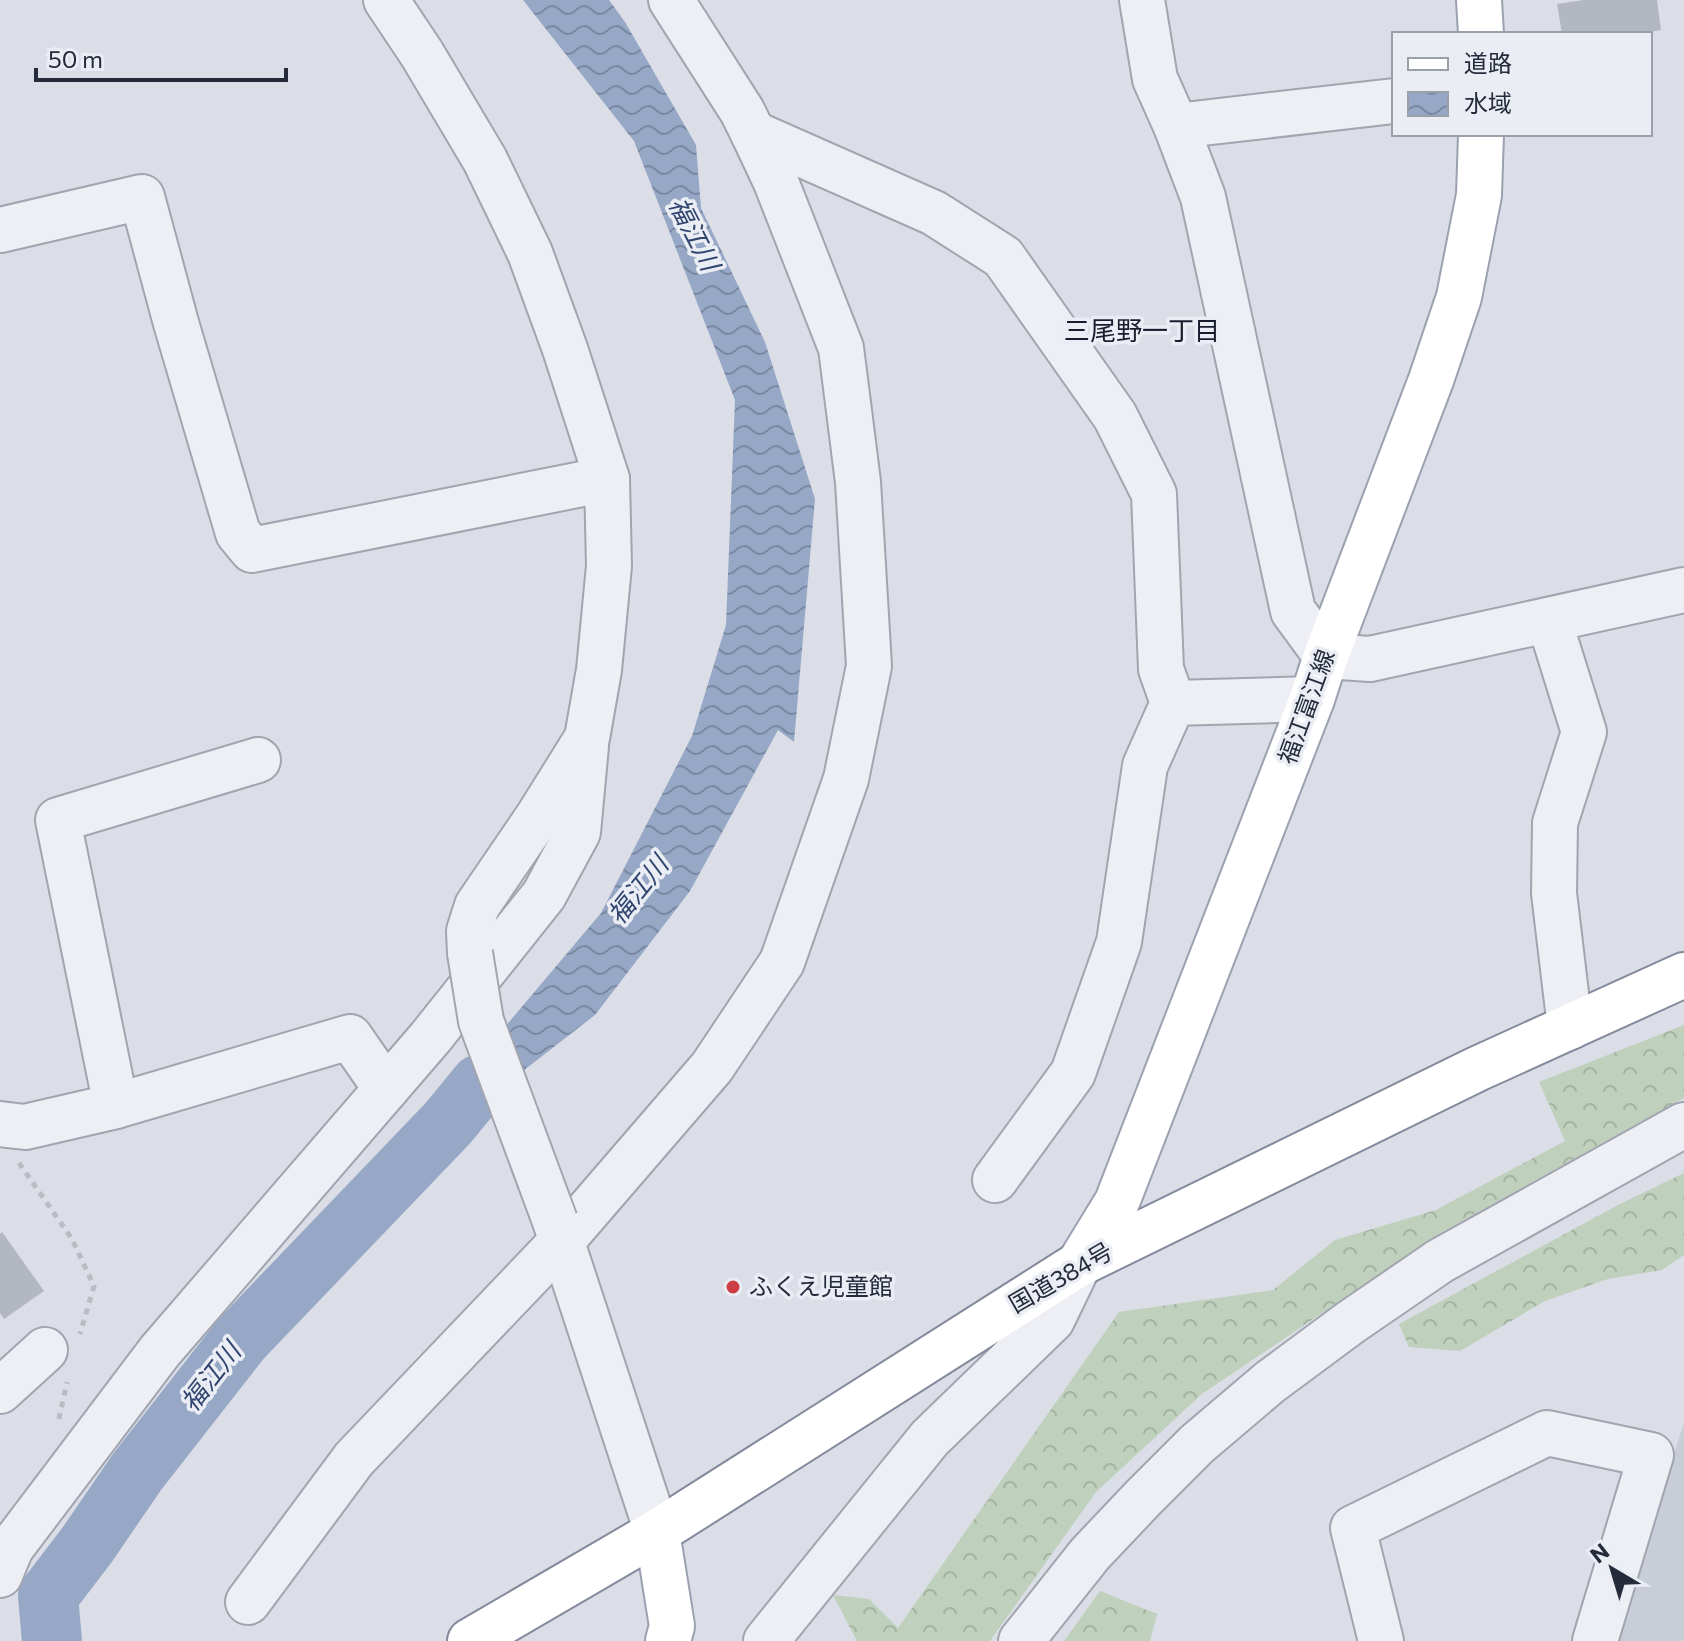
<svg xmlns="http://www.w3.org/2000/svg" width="1684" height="1641" viewBox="0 0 1684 1641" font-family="Commissioner,'Noto Sans JP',sans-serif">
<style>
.built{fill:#c9cdd7}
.forest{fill:url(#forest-crowns)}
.water{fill:url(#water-waves)}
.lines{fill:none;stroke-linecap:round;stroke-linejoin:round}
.river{stroke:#96a8c6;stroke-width:60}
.building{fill:#b3b7c2}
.minor-casing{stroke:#a1a5af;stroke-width:48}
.major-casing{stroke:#9ba1b1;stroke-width:48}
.highway-casing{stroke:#838a9c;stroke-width:48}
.path{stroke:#babcc4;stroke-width:5;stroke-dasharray:6 6;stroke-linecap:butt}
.minor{stroke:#eeeff4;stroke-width:44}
.major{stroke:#fff;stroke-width:44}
.highway{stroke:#fff;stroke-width:44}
.minor-bridge-casing{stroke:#a1a5af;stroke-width:48;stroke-linecap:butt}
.minor-bridge{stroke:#eeeff4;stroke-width:44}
.poi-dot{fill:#cc3e44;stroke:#eaedf4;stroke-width:3}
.labels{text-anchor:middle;stroke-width:7;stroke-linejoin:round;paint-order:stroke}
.street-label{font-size:24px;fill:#252b3b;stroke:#eaedf4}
.poi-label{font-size:24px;fill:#252b3b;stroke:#eaedf4;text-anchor:start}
.water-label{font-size:26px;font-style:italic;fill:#30456f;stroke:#eaedf4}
.neighbourhood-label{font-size:26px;fill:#181c2c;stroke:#eaedf4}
</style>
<defs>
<pattern id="forest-crowns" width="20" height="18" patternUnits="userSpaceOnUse" patternTransform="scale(2)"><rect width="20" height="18" fill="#bfd0bc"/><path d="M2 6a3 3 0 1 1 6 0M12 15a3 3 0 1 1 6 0" fill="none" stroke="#a4b3a2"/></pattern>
<pattern id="water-waves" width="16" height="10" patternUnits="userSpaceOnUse" patternTransform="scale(2)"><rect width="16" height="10" fill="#96a8c6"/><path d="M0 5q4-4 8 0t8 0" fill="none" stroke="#7a89a2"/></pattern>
</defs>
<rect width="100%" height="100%" fill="#dbdee6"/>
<polygon class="built" points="1684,1422 1684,1641 1616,1641"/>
<g class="forest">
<polygon points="1684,1025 1684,1098 1444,1231 1202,1394 1096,1492 990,1641 857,1641 833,1595 869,1599 898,1628 1119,1312 1273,1290 1335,1240 1436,1210 1565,1141 1539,1082"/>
<polygon points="1684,1173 1684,1255 1662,1270 1608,1279 1545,1301 1460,1351 1409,1347 1399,1324 1618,1205"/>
<polygon points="1100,1591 1157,1614 1150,1641 1064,1641"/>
</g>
<polygon class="water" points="523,0 609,0 625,22 696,145 701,208 765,342 815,499 794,742 778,730 690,891 595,1015 364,1194 601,913 692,736 726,625 735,400 634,141"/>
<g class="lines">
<polyline class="river" points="52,1641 48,1596 87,1545 137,1472 241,1339 448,1123 480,1084"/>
</g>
<g class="building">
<polygon points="1584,0 1657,0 1661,30 1635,34 1562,34 1557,4"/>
<polygon points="2,1232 44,1291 4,1319 0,1313 0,1234"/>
</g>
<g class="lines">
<defs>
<g id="minor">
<polyline points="386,0 422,54 485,160 530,253 565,349 607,479 609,566 599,670 587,738 539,815 477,906 469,931 470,953"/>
<polyline points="1142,0 1155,79 1176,126 1203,197 1293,611 1326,656 1370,659 1684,590"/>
<polyline points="1176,126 1394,101"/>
<polyline points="753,133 934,213 1003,257 1115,416 1154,494 1161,669 1173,703"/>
<polyline points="0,230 142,197 176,323 238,533 252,550 607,479"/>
<polyline points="1549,620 1584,732 1555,823 1554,893 1570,1027"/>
<polyline points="258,760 58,820 116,1106 350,1037 386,1089"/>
<polyline points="0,1124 25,1127 116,1106"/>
<polyline points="995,1180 1073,1073 1119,942 1145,766 1173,703 1312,699"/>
<polyline points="555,1221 657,1532"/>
<polyline points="0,1391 45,1350"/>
<polyline points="0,1575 11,1548 160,1351 430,1038 544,895 578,832 586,746"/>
<polyline points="248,1602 354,1459 562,1241 712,1067 782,962 846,779 869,666 858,482 841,348 776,182 753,133 742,111 671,0"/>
<polyline points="766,1641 930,1438 1052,1320 1079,1264"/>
<polyline points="1021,1641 1090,1554 1143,1498 1197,1444 1270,1382 1351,1322 1440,1261 1684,1125"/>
<polyline points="1381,1641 1353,1528 1547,1433 1651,1455 1595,1641"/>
</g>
<g id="major">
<polyline points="1479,0 1481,34"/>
<polyline points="1079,1264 1117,1202 1312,699 1326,656 1431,380 1459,297 1479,195 1481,134"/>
<polyline points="657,1532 672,1626 668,1641"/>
</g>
<polyline id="highway" points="470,1641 657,1532 1079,1264 1477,1069 1684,975"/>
</defs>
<use href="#minor" class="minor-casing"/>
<use href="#major" class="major-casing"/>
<use href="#highway" class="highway-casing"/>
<g class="path">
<polyline points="19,1163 72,1239 94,1286 80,1334"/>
<polyline points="59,1419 67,1382"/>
</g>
<use href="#minor" class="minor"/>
<use href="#major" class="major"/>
<use href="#highway" class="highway"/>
<defs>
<polyline id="minor-bridge" points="470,953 481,1021 555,1221"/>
</defs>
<use href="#minor-bridge" class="minor-bridge-casing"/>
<use href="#minor-bridge" class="minor-bridge"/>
</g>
<circle class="poi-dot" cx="733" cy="1287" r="8"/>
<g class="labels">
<g class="street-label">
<text transform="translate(1307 707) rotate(-70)" y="8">福江富江線</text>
<text transform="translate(1061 1278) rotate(-30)" y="8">国道384号</text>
</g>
<g class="poi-label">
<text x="749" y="1295">ふくえ児童館</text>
</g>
<g class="water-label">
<text transform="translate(694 234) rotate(63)" y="9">福江川</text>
<text transform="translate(638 890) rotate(-51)" y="9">福江川</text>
<text transform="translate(211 1377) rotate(-52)" y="9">福江川</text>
</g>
<g class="neighbourhood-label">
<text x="1142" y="340">三尾野一丁目</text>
</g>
</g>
<rect x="1392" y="32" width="260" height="104" fill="#eaedf4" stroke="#9b9faa" stroke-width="2"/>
<rect x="1408" y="58" width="40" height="12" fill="#ffffff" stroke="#9b9faa" stroke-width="2"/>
<text x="1464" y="72" font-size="24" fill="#252b3b">道路</text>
<rect x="1408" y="92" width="40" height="24" fill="url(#water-waves)" stroke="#9b9faa" stroke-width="2"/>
<text x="1464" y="112" font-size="24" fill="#252b3b">水域</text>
<g transform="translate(1612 1569) rotate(322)" stroke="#eaedf4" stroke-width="6" paint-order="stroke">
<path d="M0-6L14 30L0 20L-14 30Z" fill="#252b3b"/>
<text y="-12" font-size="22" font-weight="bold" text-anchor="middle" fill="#252b3b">N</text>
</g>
<path d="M36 68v12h250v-12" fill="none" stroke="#252b3b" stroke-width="4"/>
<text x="48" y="68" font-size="24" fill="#252b3b" stroke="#eaedf4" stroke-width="6" paint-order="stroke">50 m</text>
</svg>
